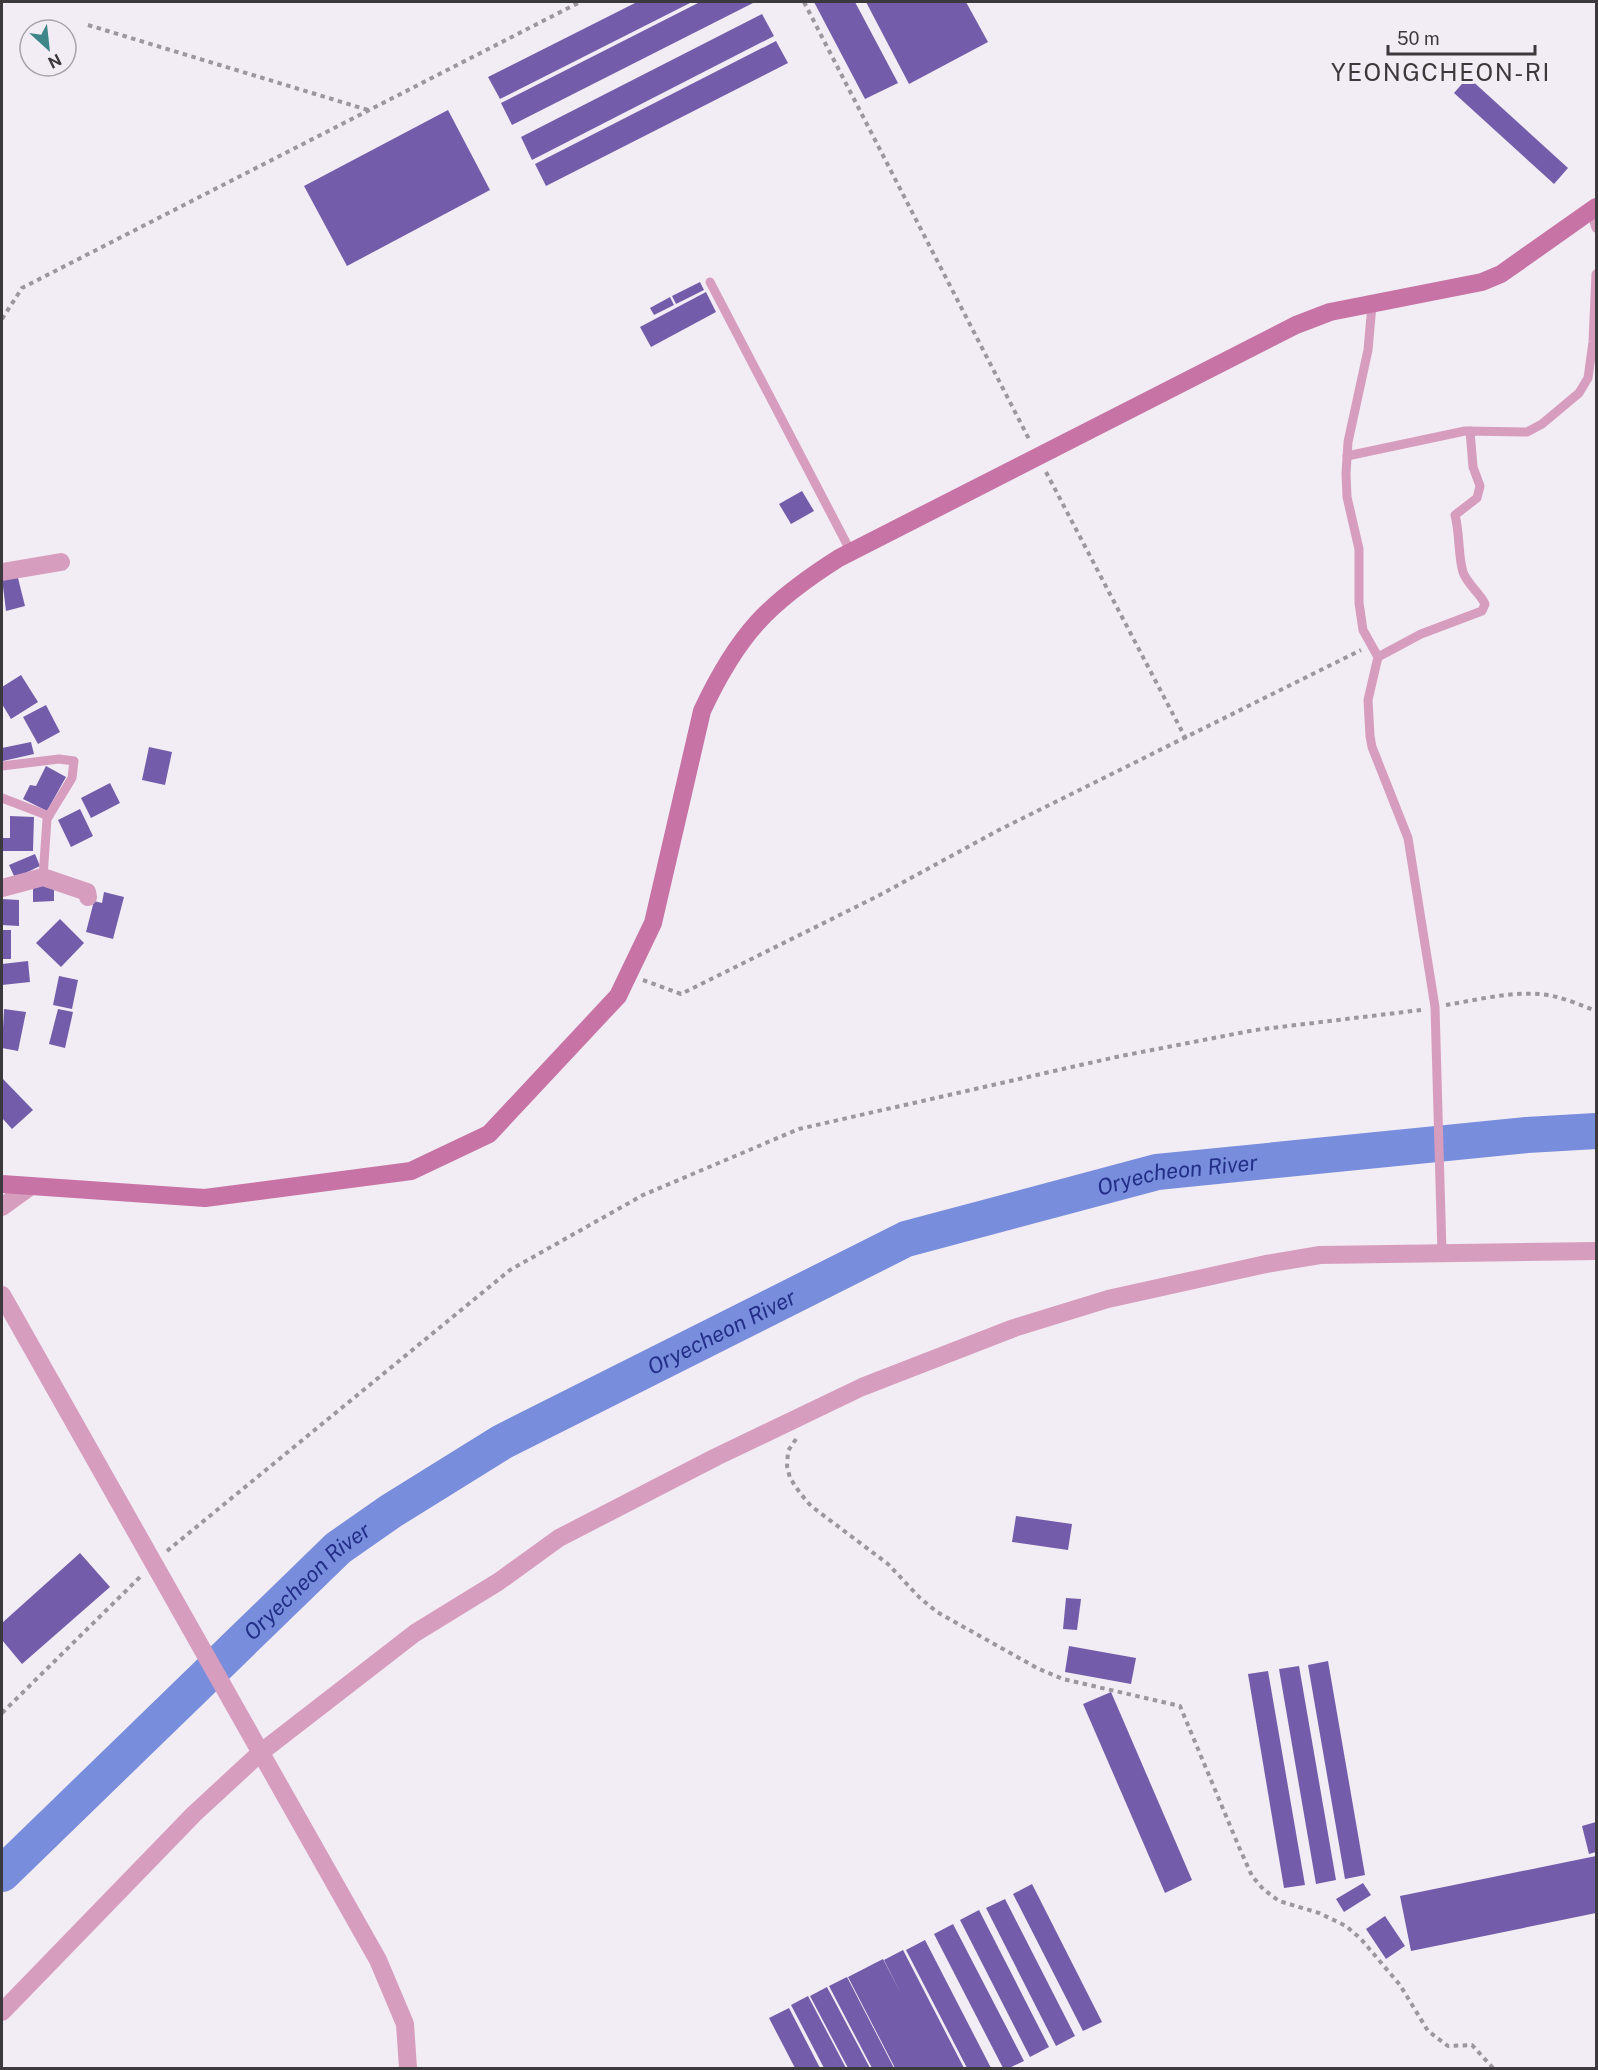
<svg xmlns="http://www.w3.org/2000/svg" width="1598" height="2070" viewBox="0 0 1598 2070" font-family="'Public Sans',sans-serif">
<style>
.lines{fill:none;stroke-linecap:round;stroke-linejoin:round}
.river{stroke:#788ddb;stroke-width:36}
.building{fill:#735daa}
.path{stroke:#9c979d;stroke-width:4;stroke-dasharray:4.5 4.5;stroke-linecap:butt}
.lane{stroke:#d79dbe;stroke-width:9}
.street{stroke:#d79dbe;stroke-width:18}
.secondary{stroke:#c773a5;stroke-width:18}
.labels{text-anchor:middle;stroke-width:6;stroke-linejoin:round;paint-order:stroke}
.water-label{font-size:22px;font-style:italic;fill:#232e88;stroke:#f2ecf4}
.quarter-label{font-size:24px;letter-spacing:1.5px;fill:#3b393c;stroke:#f2ecf4}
</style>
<rect width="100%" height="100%" fill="#f2ecf4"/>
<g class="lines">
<path class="river" id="s1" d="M2 1874 338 1548 391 1511 502 1442 906 1239 1157 1172 1527 1135 1596 1131"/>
</g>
<g class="building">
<polygon points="637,2 692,2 500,99 488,77"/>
<polygon points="700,2 755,2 512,125 501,103"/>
<polygon points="814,2 855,2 898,83 865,99"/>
<polygon points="866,2 966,2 988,42 909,84"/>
<polygon points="762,14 774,36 532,160 521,137"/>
<polygon points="776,41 788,63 546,186 535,164"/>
<polygon points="1468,77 1568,168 1554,184 1454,93"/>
<polygon points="448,110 490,190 347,266 304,186"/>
<polygon points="700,282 704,290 676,304 672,296"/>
<polygon points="706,292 716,312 651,347 640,327"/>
<polygon points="670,297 674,305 654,315 650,308"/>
<polygon points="802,491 814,511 791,524 779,504"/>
<polygon points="17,574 25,606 6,611 2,578"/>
<polygon points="21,675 38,702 11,719 2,704 2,687"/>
<polygon points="46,705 60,732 38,744 23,717"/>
<polygon points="31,742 34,754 3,761 2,748"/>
<polygon points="149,747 172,752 165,785 142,780"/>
<polygon points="46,766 66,777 47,811 23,799 30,785 36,786"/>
<polygon points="110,783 120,803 91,818 81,798"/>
<polygon points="80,809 93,836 71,847 58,820"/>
<polygon points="10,816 34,817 33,851 2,851 2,838 10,838"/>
<polygon points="35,854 40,866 15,878 9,865"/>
<polygon points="54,884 54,901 33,902 33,885"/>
<polygon points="104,892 124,897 113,939 86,932 94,901 102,903"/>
<polygon points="2,899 19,900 19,926 2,925"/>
<polygon points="60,919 84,943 61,967 36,943"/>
<rect x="2" y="930" width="9" height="29"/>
<polygon points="28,961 30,982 2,985 2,964"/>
<polygon points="59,976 78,980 72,1009 53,1005"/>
<polygon points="4,1009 26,1012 18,1051 2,1048"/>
<polygon points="58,1009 73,1012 65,1048 49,1044"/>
<polygon points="2,1078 33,1110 12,1129 2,1118"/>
<polygon points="1016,1516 1072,1524 1068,1550 1012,1542"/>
<polygon points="80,1553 110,1587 22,1664 2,1640 2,1623"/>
<polygon points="1066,1598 1081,1599 1077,1630 1063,1629"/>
<polygon points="1069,1646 1136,1658 1131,1684 1065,1672"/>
<polygon points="1328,1661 1365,1875 1345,1879 1308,1665"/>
<polygon points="1299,1666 1336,1880 1316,1884 1279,1669"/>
<polygon points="1268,1671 1305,1885 1284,1888 1248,1674"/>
<polygon points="1111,1692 1192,1880 1165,1893 1083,1704"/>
<polygon points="1596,1822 1596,1852 1589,1854 1582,1826"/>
<polygon points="1596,1856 1596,1913 1411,1951 1400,1896"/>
<polygon points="1363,1883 1371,1895 1344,1912 1336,1899"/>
<polygon points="1032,1884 1102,2022 1083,2031 1013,1894"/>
<polygon points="1005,1899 1075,2036 1056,2046 986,1908"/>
<polygon points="979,1910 1049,2047 1030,2057 960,1920"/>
<polygon points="1385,1916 1405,1946 1386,1959 1366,1929"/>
<polygon points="953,1924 1024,2061 1009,2068 1003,2068 934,1934"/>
<polygon points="925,1940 991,2068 967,2068 906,1950"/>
<polygon points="903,1950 964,2068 895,2068 848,1977 883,1959 901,1994 884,1960"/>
<polygon points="847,1977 894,2068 872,2068 829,1986"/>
<polygon points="827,1987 870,2068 848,2068 810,1996"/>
<polygon points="808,1996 846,2068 824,2068 791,2005"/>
<polygon points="789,2008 820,2068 795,2068 769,2018"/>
</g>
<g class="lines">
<g class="path">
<polyline points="804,2 1030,441"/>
<polyline points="88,25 368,110"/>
<polyline points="2,319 22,288 580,2"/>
<polyline points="1046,472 1186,739"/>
<polyline points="643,980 681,994 878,896 997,831 1361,650"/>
<path d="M1446 1005C1476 1000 1508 992 1538 994 1558 995 1578 1004 1596 1011"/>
<polyline points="796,1439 788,1451 787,1466 790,1478 800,1493 811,1506 888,1564 920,1598 937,1612 1037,1668 1063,1679 1180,1706 1239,1847 1252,1876 1263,1889 1279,1901 1319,1913 1346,1926 1361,1939 1400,1985 1428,2031 1448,2046 1472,2045 1493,2068"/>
<polyline points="167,1551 510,1270 643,1195 799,1129 1116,1057 1255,1030 1421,1010"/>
<polyline points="2,1713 140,1577"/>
</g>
<g class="lane">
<polyline points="1591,211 1596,228"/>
<polyline points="710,282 851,552"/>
<polyline points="1372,305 1368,350 1348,442 1346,474 1347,497 1359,549 1359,603 1363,630 1378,657 1368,700 1370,736 1372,747 1408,838 1435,1007 1442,1253"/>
<polyline points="1347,456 1465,431 1527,432 1542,424 1579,393 1588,378 1593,342 1596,274"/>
<path d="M1378 657 1421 634 1482 611 1485 604C1480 593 1467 584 1463 572 1458 556 1460 534 1455 515L1477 498 1480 486 1473 467 1470 431"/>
<polyline points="2,766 59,759 74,761 72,778 47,819 43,877"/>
<polyline points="2,798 49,816"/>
</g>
<g class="street">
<polyline points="2,572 61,562"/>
<polyline points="2,888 43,877 87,892 88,897"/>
<polyline points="2,1207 31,1186"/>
<polyline points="2,1295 378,1960 405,2024 408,2068"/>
<polyline points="2,2012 194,1814 260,1753 415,1633 498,1582 559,1538 716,1457 862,1387 1014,1328 1108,1299 1266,1264 1320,1255 1596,1251"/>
</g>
<path class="secondary" d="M2 1184 205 1198 411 1171 489 1134 618 996 653 923 702 711C738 634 768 603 839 558L1296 325 1330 312 1482 282 1501 274 1596 207"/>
</g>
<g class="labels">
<g class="water-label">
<text dy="8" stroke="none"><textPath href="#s1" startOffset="1395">Oryecheon River</textPath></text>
<text dy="8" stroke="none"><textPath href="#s1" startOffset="909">Oryecheon River</textPath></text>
<text dy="8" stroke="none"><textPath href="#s1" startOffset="423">Oryecheon River</textPath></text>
</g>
<g class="quarter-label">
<text x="1441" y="81">YEONGCHEON-RI</text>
</g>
</g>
<rect width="1598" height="2070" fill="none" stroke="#3b393c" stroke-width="6"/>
<g transform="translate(48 48) rotate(153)"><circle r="28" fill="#f2ecf4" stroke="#a9a4aa" stroke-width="1.5"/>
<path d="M0-4.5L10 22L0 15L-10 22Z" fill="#3e8688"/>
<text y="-9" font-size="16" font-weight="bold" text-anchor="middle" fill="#3b393c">N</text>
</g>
<path d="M1388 45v9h147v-9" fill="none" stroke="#3b393c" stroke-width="3"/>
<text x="1397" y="45" font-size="18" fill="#3b393c" stroke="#f2ecf4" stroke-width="4.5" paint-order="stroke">50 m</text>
</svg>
